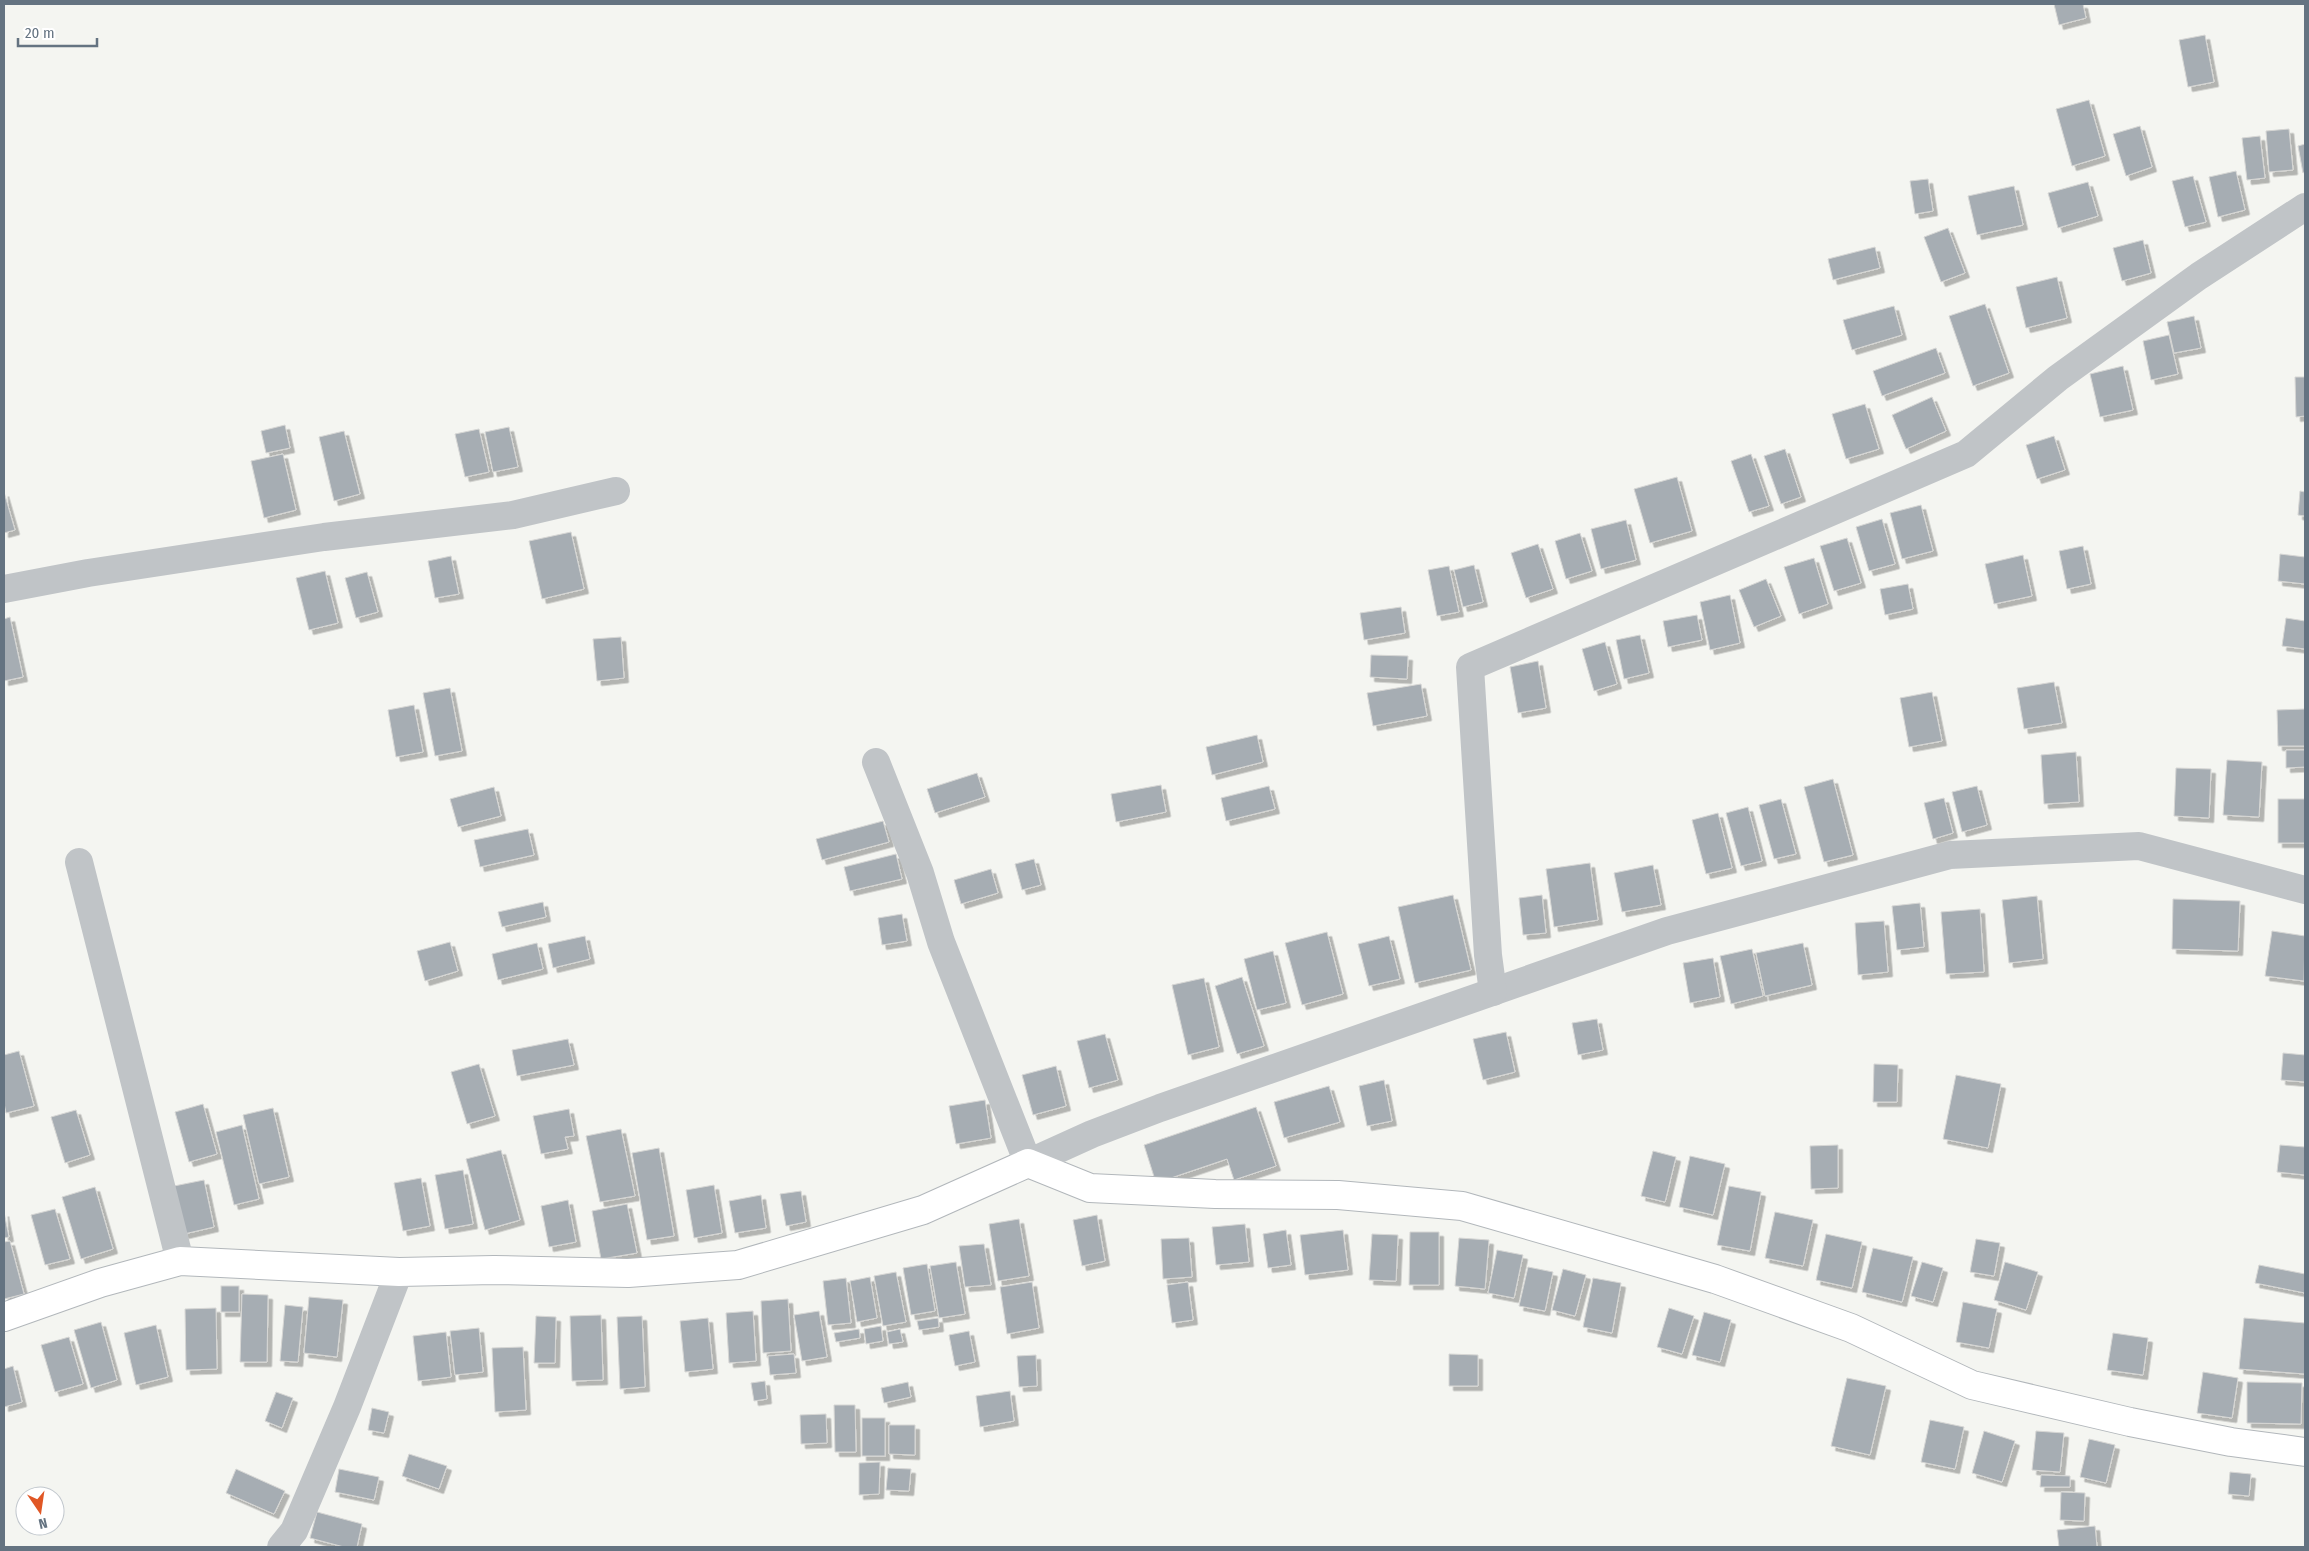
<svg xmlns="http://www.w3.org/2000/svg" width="2309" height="1551" viewBox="0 0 2309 1551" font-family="'Fira Sans Condensed',sans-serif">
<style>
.building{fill:#a6adb3;stroke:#d6d6d4;filter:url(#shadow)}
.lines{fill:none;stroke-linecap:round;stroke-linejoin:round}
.secondary-casing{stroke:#b2b7bb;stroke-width:30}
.street{stroke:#c0c4c7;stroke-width:28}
.secondary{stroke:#fff;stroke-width:28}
</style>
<defs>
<filter id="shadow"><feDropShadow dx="4.5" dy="4.5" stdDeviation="0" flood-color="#0004"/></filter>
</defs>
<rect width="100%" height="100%" fill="#f4f5f1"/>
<g class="building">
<polygon points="2054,4 2083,4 2086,18 2059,25"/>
<polygon points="2205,35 2214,82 2188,87 2179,40"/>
<polygon points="2089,100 2105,156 2072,166 2056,109"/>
<polygon points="2140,126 2152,167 2126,176 2113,134"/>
<polygon points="2289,129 2293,170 2269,172 2266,131"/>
<polygon points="2260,136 2265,178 2247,180 2242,138"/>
<polygon points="2305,144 2305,172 2303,173 2298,146"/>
<polygon points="2236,171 2245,210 2218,217 2209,177"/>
<polygon points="2193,176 2206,222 2185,227 2172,181"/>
<polygon points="1928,179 1933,211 1915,214 1910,181"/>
<polygon points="2088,182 2098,216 2058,228 2048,193"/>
<polygon points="2014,186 2023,225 1977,235 1968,196"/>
<polygon points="1948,228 1965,273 1941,282 1924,237"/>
<polygon points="2143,240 2151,273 2122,281 2113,248"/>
<polygon points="1875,247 1880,268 1833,280 1828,259"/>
<polygon points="2057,277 2067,318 2026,328 2016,287"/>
<polygon points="1985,304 2009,373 1973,386 1949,316"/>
<polygon points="1894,306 1902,335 1852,350 1843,320"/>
<polygon points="2194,316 2201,348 2174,353 2167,322"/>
<polygon points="2169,335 2178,374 2151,380 2143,341"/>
<polygon points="1936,348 1945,373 1882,396 1873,371"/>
<polygon points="2123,366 2133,410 2100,417 2090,374"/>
<polygon points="2295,377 2305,377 2305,416 2296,417"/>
<polygon points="1932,397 1946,431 1906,449 1892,415"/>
<polygon points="1865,404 1879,449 1846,459 1832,414"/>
<polygon points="285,425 290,448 266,453 261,431"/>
<polygon points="509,427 518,467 493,472 485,432"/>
<polygon points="479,429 489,472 465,477 455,434"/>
<polygon points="344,431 360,494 334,501 319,437"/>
<polygon points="2054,436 2065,470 2037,479 2026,445"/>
<polygon points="1785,449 1801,497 1781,504 1764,456"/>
<polygon points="283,454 296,510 264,518 251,461"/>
<polygon points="1751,454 1769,506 1749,512 1731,461"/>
<polygon points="1677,477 1692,531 1650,543 1634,489"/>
<polygon points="2300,491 2305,492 2305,516 2298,515"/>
<polygon points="4,492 15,530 4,533"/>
<polygon points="1921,505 1933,551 1902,559 1890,513"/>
<polygon points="1882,519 1895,564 1869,571 1856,527"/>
<polygon points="1626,520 1636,560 1601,569 1591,529"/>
<polygon points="571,532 584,589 542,599 529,541"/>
<polygon points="1580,533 1592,571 1566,579 1555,541"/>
<polygon points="1847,538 1861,583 1834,591 1820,546"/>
<polygon points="1538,544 1553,589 1526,598 1511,553"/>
<polygon points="2083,546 2091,584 2067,589 2059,551"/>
<polygon points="2280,554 2305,557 2305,584 2278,581"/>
<polygon points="2023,555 2032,596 1994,604 1985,564"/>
<polygon points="451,556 459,594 435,598 428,561"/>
<polygon points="1814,558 1828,604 1799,614 1784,567"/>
<polygon points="1474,565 1483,602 1463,607 1454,570"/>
<polygon points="1449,566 1459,612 1437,616 1428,570"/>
<polygon points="325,571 338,623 309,630 296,578"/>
<polygon points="367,572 378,612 356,618 345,578"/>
<polygon points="1766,579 1781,616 1754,627 1739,590"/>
<polygon points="1908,584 1913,609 1885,615 1880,589"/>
<polygon points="1730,595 1740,643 1710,650 1700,602"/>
<polygon points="1401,607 1405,633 1364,640 1360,613"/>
<polygon points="1697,615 1702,640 1668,647 1663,621"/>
<polygon points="10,617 23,677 4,681 4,619"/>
<polygon points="2286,618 2305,621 2305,649 2282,646"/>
<polygon points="1640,635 1649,673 1624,679 1616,640"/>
<polygon points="621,637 624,678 597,681 593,639"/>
<polygon points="1605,642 1617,684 1594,691 1582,649"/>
<polygon points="1371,655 1408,656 1407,679 1370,677"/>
<polygon points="1538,661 1546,708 1518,713 1510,667"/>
<polygon points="2054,682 2062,723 2024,729 2017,688"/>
<polygon points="1421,684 1427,716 1373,726 1367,693"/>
<polygon points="450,688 462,751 435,756 423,693"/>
<polygon points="1932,692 1942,741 1909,747 1900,698"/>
<polygon points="414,705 423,752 396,757 388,710"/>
<polygon points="2305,709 2305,746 2278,746 2277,710"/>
<polygon points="1257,735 1263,762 1212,775 1206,747"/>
<polygon points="2286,750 2305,750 2305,767 2286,768"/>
<polygon points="2076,752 2079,802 2044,804 2041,755"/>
<polygon points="2227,760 2262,762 2259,817 2223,815"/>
<polygon points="2176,768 2211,769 2209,818 2174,816"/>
<polygon points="977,773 985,797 935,813 927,789"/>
<polygon points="1833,779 1853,855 1824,862 1804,787"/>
<polygon points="1161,785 1166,812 1116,822 1111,794"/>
<polygon points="1269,786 1275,809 1226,821 1221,798"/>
<polygon points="1977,786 1987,825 1962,832 1952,792"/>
<polygon points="494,787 501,816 458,827 450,799"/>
<polygon points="1944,798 1953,833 1933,839 1924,803"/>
<polygon points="1781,799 1796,854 1774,859 1759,805"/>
<rect x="2278" y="799" width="27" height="44"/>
<polygon points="1748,807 1762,861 1741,866 1726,813"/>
<polygon points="1718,813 1732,868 1706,874 1692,820"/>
<polygon points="883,821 889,842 822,860 816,839"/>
<polygon points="528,829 534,855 480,867 474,840"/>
<polygon points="896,854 902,879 850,891 844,867"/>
<polygon points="1034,859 1041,885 1022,890 1015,864"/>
<polygon points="1590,863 1598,920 1554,927 1546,869"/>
<polygon points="1653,865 1661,905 1622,912 1614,873"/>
<polygon points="991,869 998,893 961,904 954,880"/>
<polygon points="1453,895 1471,970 1415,983 1398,907"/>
<polygon points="1542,895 1546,933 1523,935 1519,898"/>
<polygon points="2037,896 2043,959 2009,963 2002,900"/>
<polygon points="2173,899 2240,901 2238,951 2172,949"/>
<polygon points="543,902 546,917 502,927 498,912"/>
<polygon points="1920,903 1924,947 1897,950 1892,906"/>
<polygon points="1980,909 1984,972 1946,974 1941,912"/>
<polygon points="902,914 907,941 882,945 878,918"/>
<polygon points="1884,921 1888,972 1858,975 1855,923"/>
<polygon points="2272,931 2305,936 2304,981 2265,976"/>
<polygon points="1327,932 1343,994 1302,1005 1285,943"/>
<polygon points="585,936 590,959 553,968 548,944"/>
<polygon points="1389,936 1400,979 1369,986 1358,944"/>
<polygon points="450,942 458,971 425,981 417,951"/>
<polygon points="537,943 543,969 498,980 492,954"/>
<polygon points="1803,943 1812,985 1765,996 1756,953"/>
<polygon points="1752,949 1763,996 1731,1004 1720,956"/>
<polygon points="1273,951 1286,1003 1257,1010 1244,959"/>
<polygon points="1713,958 1720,997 1690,1003 1683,963"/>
<polygon points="1242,977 1264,1046 1237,1054 1215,986"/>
<polygon points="1204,978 1219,1047 1188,1055 1172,985"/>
<polygon points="1597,1019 1603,1050 1578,1055 1572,1023"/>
<polygon points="1506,1032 1515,1072 1483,1080 1473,1039"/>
<polygon points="1105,1034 1118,1080 1089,1088 1077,1041"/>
<polygon points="568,1039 574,1065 517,1076 512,1050"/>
<polygon points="19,1051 34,1106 6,1113 4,1103 4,1055"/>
<polygon points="2283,1053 2305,1055 2305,1082 2281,1080"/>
<polygon points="479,1064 495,1116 467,1124 451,1072"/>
<polygon points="1874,1064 1898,1065 1897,1102 1873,1102"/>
<polygon points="1056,1066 1066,1106 1033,1115 1022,1075"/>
<polygon points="1956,1075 2001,1084 1988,1148 1943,1139"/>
<polygon points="1384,1080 1392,1121 1367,1126 1359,1086"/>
<polygon points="1329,1086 1340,1122 1284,1138 1274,1102"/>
<polygon points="985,1100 991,1138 956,1144 949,1106"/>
<polygon points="203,1104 217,1154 189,1162 175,1112"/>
<polygon points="1256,1107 1276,1166 1234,1180 1227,1159 1156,1183 1144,1145"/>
<polygon points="273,1108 289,1177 259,1184 243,1115"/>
<polygon points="569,1109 574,1136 565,1137 568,1149 541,1154 533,1116"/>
<polygon points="76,1110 90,1155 65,1163 51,1117"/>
<polygon points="242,1125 259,1199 234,1205 216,1132"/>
<polygon points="621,1129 635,1196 600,1202 586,1136"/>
<polygon points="1838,1145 1838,1188 1811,1189 1810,1146"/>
<polygon points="2280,1145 2305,1147 2305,1175 2277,1172"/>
<polygon points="659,1148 674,1236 647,1240 632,1153"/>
<polygon points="501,1150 520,1220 485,1230 466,1159"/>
<polygon points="1653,1151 1676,1157 1665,1202 1641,1196"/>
<polygon points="1690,1156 1725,1164 1713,1215 1679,1207"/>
<polygon points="463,1170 473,1224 445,1229 435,1175"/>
<polygon points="421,1178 430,1226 403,1231 394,1183"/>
<polygon points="204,1180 214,1227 184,1234 174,1186"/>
<polygon points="714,1185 722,1233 694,1238 686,1190"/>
<polygon points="1729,1186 1761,1192 1750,1251 1717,1245"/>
<polygon points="95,1187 113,1249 81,1259 62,1197"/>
<polygon points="801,1191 806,1222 786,1226 780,1194"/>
<polygon points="761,1195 766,1228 735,1233 729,1201"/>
<polygon points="568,1200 576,1242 549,1247 541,1206"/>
<polygon points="627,1204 637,1253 601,1259 592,1211"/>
<polygon points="55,1209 70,1259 45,1265 31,1215"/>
<polygon points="4,1212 9,1237 4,1238"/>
<polygon points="1775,1212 1813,1220 1803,1266 1765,1258"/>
<polygon points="1097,1215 1105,1261 1082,1266 1073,1220"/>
<polygon points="1019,1219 1029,1276 998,1281 989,1224"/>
<polygon points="1245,1224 1249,1262 1216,1265 1212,1227"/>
<polygon points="1286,1230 1291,1265 1268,1268 1263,1234"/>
<polygon points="1343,1230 1348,1270 1305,1275 1300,1235"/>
<polygon points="1410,1232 1439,1232 1439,1285 1409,1285"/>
<polygon points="1372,1234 1398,1235 1396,1281 1369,1280"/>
<polygon points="1826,1234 1862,1242 1852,1288 1816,1280"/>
<polygon points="1189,1238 1192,1277 1163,1279 1161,1239"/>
<polygon points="1459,1238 1489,1240 1485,1289 1455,1286"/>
<polygon points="1976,1239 2000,1243 1994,1276 1970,1272"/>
<polygon points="10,1241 24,1294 4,1299 4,1242"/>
<polygon points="984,1244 991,1285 965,1287 959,1246"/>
<polygon points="1873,1248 1913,1257 1902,1302 1862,1292"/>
<polygon points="1497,1250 1523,1255 1514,1298 1488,1293"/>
<polygon points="956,1262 965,1314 939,1318 930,1266"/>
<polygon points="1922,1262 1943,1268 1933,1302 1911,1296"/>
<polygon points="2005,1262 2038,1272 2026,1310 1994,1300"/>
<polygon points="927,1264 935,1311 911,1315 903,1268"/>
<polygon points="2259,1265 2305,1274 2305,1293 2255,1283"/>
<polygon points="1528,1267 1553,1272 1545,1311 1519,1306"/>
<polygon points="1563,1269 1586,1275 1575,1316 1552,1310"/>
<polygon points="896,1272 906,1322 883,1326 874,1276"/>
<polygon points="870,1277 877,1318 857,1322 850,1281"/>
<polygon points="846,1278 851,1323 828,1325 823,1281"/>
<polygon points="1593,1278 1621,1283 1612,1333 1583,1327"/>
<polygon points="1032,1282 1039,1328 1007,1334 1000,1287"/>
<polygon points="1188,1282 1193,1320 1172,1323 1167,1285"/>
<rect x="221" y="1286" width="18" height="26"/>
<polygon points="242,1294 268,1295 267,1362 240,1362"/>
<polygon points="309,1297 343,1300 337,1357 304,1353"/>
<polygon points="788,1299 791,1351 763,1353 761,1301"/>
<polygon points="1963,1302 1997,1309 1989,1348 1956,1342"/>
<polygon points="285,1305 303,1307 298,1362 280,1361"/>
<polygon points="216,1308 217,1369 186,1370 185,1309"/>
<polygon points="1669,1308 1694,1316 1682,1354 1657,1347"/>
<polygon points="753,1311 756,1361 729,1363 726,1313"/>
<polygon points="819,1311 827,1357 802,1361 794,1315"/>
<polygon points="1704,1312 1731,1320 1720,1362 1692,1355"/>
<polygon points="601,1315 603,1380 572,1381 570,1316"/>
<polygon points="536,1316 556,1317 555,1363 534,1363"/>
<polygon points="642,1316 645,1387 620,1389 617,1317"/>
<polygon points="708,1318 713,1369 685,1372 680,1321"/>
<polygon points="938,1318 939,1327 919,1330 917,1321"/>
<polygon points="2244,1318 2305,1323 2305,1374 2239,1369"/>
<polygon points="101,1322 117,1380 91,1388 74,1330"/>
<polygon points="156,1325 168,1377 136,1385 124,1333"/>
<polygon points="881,1326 883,1341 866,1344 864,1329"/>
<polygon points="479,1328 483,1372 455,1375 450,1331"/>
<polygon points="859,1329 860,1338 836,1342 834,1333"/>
<polygon points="900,1329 903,1342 889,1344 887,1332"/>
<polygon points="969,1331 975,1362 955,1366 949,1335"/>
<polygon points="446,1332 451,1377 418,1381 413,1336"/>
<polygon points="2113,1333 2148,1338 2143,1375 2107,1370"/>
<polygon points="69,1337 83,1384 55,1392 41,1345"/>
<polygon points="523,1347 526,1410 495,1412 492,1348"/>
<polygon points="794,1354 796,1373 770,1375 768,1356"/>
<polygon points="1449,1354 1478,1355 1478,1386 1449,1386"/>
<polygon points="1036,1355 1037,1386 1019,1387 1017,1356"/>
<polygon points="13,1366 22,1402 4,1407 4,1369"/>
<polygon points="2203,1372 2238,1378 2232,1418 2197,1413"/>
<polygon points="1847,1378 1886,1386 1870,1455 1831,1446"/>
<polygon points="765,1381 767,1399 754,1401 751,1383"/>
<polygon points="908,1382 911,1397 884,1403 881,1388"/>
<polygon points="2247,1382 2302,1383 2301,1424 2247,1423"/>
<polygon points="1010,1391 1014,1421 980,1427 976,1396"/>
<polygon points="276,1392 293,1398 282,1428 265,1421"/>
<polygon points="834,1405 855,1405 856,1452 835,1452"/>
<polygon points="372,1408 389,1412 384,1433 368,1430"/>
<polygon points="826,1414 827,1443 801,1444 800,1415"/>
<rect x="862" y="1418" width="23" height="38"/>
<polygon points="1930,1420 1964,1427 1955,1469 1921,1462"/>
<polygon points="889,1425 915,1425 915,1455 889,1454"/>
<polygon points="1984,1431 2015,1441 2002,1482 1972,1473"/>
<polygon points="2036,1431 2064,1433 2060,1472 2032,1470"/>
<polygon points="2089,1439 2115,1445 2106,1483 2080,1477"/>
<polygon points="409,1454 447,1466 439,1489 402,1476"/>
<polygon points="880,1462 879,1494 859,1495 859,1463"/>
<polygon points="888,1468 911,1469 909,1491 886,1490"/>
<polygon points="236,1469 285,1491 274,1514 226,1493"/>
<polygon points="339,1469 379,1477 374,1500 335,1492"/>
<polygon points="2230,1472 2251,1474 2249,1496 2228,1494"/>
<polygon points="2041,1475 2070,1476 2070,1487 2040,1487"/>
<polygon points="2061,1492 2085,1493 2084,1521 2060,1520"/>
<polygon points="317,1512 362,1524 357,1547 344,1547 310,1538"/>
<polygon points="2095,1526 2097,1547 2059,1547 2057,1530"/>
</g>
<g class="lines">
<defs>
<polyline id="secondary" points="4,1317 100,1283 180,1261 399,1272 494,1270 628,1273 738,1265 923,1210 1028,1163 1090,1188 1215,1194 1338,1195 1462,1206 1715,1279 1851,1328 1972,1385 2130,1422 2231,1442 2305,1452"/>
</defs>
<use href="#secondary" class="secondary-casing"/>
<g class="street">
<polyline points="4,589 88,573 324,537 513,515 616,491"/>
<polyline points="876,762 920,873 941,942 1028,1163 1092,1134 1160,1108 1667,931 1950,855 2139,846 2305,890"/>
<polyline points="79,862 180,1261"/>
<polyline points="1493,992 1488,955 1470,667 1966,454 2058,378 2199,276 2305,207"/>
<polyline points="281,1547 294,1531 347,1407 399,1272"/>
</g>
<use href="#secondary" class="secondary"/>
</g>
<rect width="2309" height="1551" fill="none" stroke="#647381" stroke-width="10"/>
<g transform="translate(40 1511) rotate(167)"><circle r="24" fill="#ffffff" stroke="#c1c7cd"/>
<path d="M0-4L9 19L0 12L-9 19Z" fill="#e05725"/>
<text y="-8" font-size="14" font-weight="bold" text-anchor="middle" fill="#647381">N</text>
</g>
<path d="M18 38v8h79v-8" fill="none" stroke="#647381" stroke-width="2.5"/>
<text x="25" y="38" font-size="15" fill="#647381" stroke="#ffffff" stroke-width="4" paint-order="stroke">20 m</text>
</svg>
